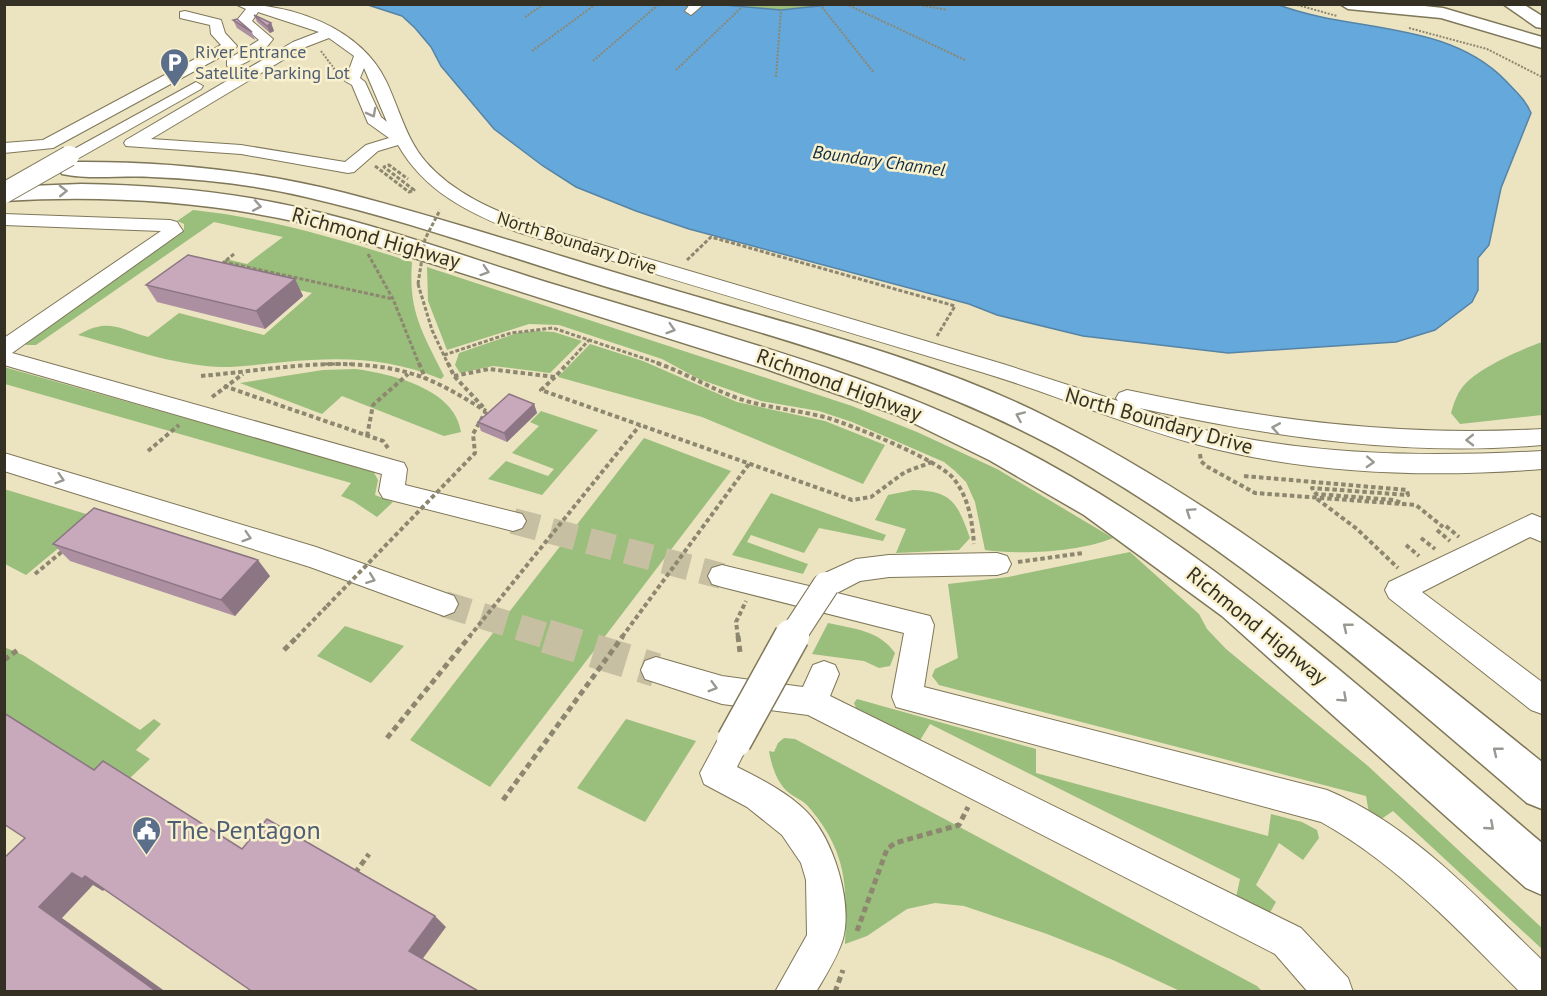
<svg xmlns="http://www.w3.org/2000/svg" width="1547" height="996" viewBox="0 0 1547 996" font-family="'PT Sans',sans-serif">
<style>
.green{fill:#9abe7b}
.water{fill:#64a8dc;stroke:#5684a5;stroke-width:1.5}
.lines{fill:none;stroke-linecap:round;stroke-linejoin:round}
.minor-tunnel-far1{stroke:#c7bfa2;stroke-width:26;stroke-dasharray:26 13;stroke-linecap:butt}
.minor-tunnel{stroke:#c7bfa2;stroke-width:34;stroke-dasharray:34 16;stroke-linecap:butt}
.minor-casing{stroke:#7f7759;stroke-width:2}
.highway-casing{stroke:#7f7759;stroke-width:3}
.path-far3{stroke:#8d8770;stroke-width:2;stroke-dasharray:2 1.5;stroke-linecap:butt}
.path-far2{stroke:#8d8770;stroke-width:3;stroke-dasharray:4 2;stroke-linecap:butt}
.path-far1{stroke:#8d8770;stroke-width:4;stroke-dasharray:4.5 3;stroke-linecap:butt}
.path{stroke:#8d8770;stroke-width:5;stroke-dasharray:6 4;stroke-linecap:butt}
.minor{fill:#fff;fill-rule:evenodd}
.highway{fill:#fff;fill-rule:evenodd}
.minor-bridge-far3-casing{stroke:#7f7759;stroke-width:16;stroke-linecap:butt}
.minor-bridge-far2-casing{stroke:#7f7759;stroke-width:22;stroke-linecap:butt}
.minor-bridge-far1-casing{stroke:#7f7759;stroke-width:28;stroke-linecap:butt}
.minor-bridge-casing{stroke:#7f7759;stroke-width:37;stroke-linecap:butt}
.path-bridge-far1{stroke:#8d8770;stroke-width:3;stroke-dasharray:4 2;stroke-linecap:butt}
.path-bridge{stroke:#8d8770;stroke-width:4;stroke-dasharray:4.5 3;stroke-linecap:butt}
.minor-bridge-far3{stroke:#fff;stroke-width:14}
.minor-bridge-far2{stroke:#fff;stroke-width:20}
.minor-bridge-far1{stroke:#fff;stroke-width:26}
.minor-bridge{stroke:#fff;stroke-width:34}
.wall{fill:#ac90a1}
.shaded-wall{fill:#8c7683}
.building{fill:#c8a8bb;stroke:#8c7683;stroke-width:1.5}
.oneway{stroke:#9a9892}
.labels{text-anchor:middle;stroke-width:5;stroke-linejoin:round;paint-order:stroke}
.far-service-label{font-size:18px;fill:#4e5e75;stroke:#f9f0ce;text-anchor:start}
.far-water-label{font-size:18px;font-style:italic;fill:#0f2d42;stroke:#f9f0ce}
.far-street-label{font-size:18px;fill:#343124;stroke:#f9f0ce}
.street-label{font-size:21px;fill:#343124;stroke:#f9f0ce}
.near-service-label{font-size:26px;fill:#4e5e75;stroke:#f9f0ce;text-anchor:start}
</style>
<rect width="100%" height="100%" fill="#ece3c1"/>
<g class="green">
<polygon points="714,5 837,5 781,10"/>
<path d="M193 210C269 218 339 239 412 262 408 312 423 333 444 376L441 379C386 357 342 357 284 362 263 364 242 367 220 367 172 365 124 347 78 335 108 318 117 328 148 337L179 313 264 335 312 293 228 274 218 265 226 259 247 264 283 237 214 222 36 345H26L25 342 184 230V224L177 221Z"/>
<path d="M427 267 852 406 917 432 997 469 1113 538C1079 552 1021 555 985 550L975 502 966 482 955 471 944 462 852 422 819 411 761 401 699 379 662 359 559 325 529 324 447 350 428 301Z"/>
<polygon points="537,331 554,332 582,341 550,373 493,366 460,373 455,365 459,353 517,333"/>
<path d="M1542 342V415L1460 424 1451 413C1454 402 1458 391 1466 383 1483 366 1520 350 1542 342Z"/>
<polygon points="590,344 643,361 737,402 825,421 885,445 863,484 702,417 558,377"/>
<polygon points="4,367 373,471 378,480 375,495 393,502 377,517 353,501 341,496 351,483 5,384"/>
<path d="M356 369C392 374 455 389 461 432L444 436 342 396 322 414 240 383 323 370Z"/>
<polygon points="541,411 598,430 542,495 488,479 506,461 548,476 554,469 512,453 539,426 530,422"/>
<polygon points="644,438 731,471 490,787 410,740"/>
<polygon points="4,489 96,517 26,575 5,564"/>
<path d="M913 490C952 491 957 502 970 538L959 550 896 553 906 529 875 520 888 495Z"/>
<polygon points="771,493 886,535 883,541 819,528 804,553 751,535 747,542 808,564 803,574 732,555"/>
<polygon points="1130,552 1199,614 1207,629 1226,649 1368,766 1542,928 1542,949 1393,811 1377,822 1370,819 1366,796 939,685 932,676 935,669 958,658 948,584 1008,577"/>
<path d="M828 623C854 629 879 630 895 653L890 666 879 668 864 661 812 654Z"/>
<polygon points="345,626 404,646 371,683 317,656"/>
<polygon points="4,647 23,655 140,730 154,719 161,724 136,750 150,759 129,779 114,783 5,714"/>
<polygon points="857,699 1036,749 1036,773 1268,836 1271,814 1302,822 1317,830 1319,838 1303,860 1279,843 1256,885 1276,902 1268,916 1235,902 1240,879 930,724 919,742 856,708 854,703"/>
<polygon points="626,719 696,741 645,822 577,788"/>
<path d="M784 738 795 739 1257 986 1262 991H1180L1113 960 1047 934 964 906 935 903 907 909 867 936 845 944C847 886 848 852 807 805 802 800 794 797 788 792 777 783 771 764 769 751L774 752 778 743Z"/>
</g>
<path class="water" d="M713 4 781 10 837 4 1279 5C1353 33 1447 20 1506 81 1516 92 1525 99 1531 113L1501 188 1489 245 1478 258V290L1472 302 1435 330 1396 342 1228 353 1083 336 997 315 969 304 689 229 636 211 576 187 543 166 494 129 441 66 431 47 415 28 402 16 368 5Z"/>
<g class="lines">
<g class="minor-tunnel-far1">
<polyline points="513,521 722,576"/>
<polyline points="444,604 550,637"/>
</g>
<polyline class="minor-tunnel" points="546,636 656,670"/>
<defs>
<g id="minor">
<path d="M235 4C291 4 360 27 386 81 399 108 406 139 426 162 453 193 493 210 531 224L1003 364 1118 401 1116 398 1119 393 1127 390C1267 420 1399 437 1542 429V445C1406 457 1272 437 1139 408 1161 416 1183 424 1205 430 1315 456 1429 457 1542 451V469C1429 478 1309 474 1199 445 1125 425 1054 394 981 372 827 326 672 279 517 232 469 213 425 192 398 145L378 151 354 172 348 173 241 154 126 146 124 143 126 140 293 42 319 32 258 12 252 21 273 39C265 51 242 70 227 66V60L259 40 239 23 238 19 246 9ZM329 38 354 56 345 81 352 85 368 123 389 138 366 145 345 162 241 145 151 139 303 48ZM364 68 387 122 381 117 365 82 360 78Z"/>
<polygon points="690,4 704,4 691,15 685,11"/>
<polygon points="185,11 221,20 225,33 237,46 235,49 53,148 4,153 4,143 43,140 221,45 211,34 210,25 180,18 180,12"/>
<polygon points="196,82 203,86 201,89 79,158 73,159 65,154"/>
<polygon points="4,214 170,220 177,222 183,231 12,353 404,463 407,469 405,485 522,514 526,521 522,528 513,531 383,498 379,491 382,474 4,365 4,338 161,231 4,225"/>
<polygon points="4,453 316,547 454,596 458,604 454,612 444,616 310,567 4,471"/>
<polygon points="1532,514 1542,518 1542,542 1530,537 1422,592 1542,682 1542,714 1531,710 1389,598 1385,590 1389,582"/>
<path d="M997 553 1007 556 1011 564 1007 572 997 575 889 577 860 581 837 593 930 616 934 625 924 687 1327 790C1412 825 1477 898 1542 960V992H1520C1458 930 1398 865 1321 822L896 707 892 697 904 633 722 587 712 584 708 576 712 568 722 565 813 587 816 577 856 559 889 555Z"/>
<polygon points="656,657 722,676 803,687 813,665 824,661 835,665 839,674 830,696 1301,928 1348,978 1353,992 1308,992 1275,954 808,715 722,704 645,679 641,670 645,661"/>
<path d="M734 726 745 730 750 741 737 767C761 779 787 792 806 811 833 838 853 901 843 939 837 958 826 975 816 992H775L807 935 806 880 801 863 782 835 747 807 704 784 700 773 723 730Z"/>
</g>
<g id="highway">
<polygon points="1340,4 1406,4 1443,8 1542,37 1542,48 1441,18 1348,9"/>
<polygon points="1503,4 1523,4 1542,16 1542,28 1536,27"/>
<path d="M70 162C163 161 254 170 345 193 464 224 582 264 701 298 816 332 937 362 1045 416 1227 507 1384 635 1542 762V809L1527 803C1388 684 1251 562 1093 469 943 379 770 336 604 286 505 256 407 220 306 197 256 185 204 179 152 177 123 175 90 180 62 174L59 169 62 164Z"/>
<path d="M81 184C158 185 234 192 309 210 387 228 469 258 546 282 702 330 865 370 1011 444 1210 545 1373 700 1542 843V895L1526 888 1222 616 1084 515 989 460 897 415 769 370 303 223C204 201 106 195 4 201V187Z"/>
</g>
</defs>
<use href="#minor" class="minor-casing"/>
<use href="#highway" class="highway-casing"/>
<g class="path-far3">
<polyline points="846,4 965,60"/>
<polyline points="916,4 947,10"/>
<polyline points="1294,4 1337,16"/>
<polyline points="822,7 874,73"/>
<polyline points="525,17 544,4"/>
<polyline points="1409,28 1487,49 1542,77"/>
<polyline points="321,51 338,74"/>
<polyline points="532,51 596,4"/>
<polyline points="593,61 659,4"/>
<polyline points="676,70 741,8"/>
<polyline points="776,77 781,10"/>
</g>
<g class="path-far2">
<polyline points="375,166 409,192 414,190 384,167 389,165 408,179"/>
<polyline points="234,254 224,262 393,299"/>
<polyline points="368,254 393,299 419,364"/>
<polyline points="687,260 711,237 955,306 937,336"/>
<polyline points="418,284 432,330 448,364"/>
<polyline points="444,355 511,333 553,328 661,364"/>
<polyline points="325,364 352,364"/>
<polyline points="567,364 589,340"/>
</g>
<g class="path-far1">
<polyline points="419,363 425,378"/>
<polyline points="448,363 454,376 484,408"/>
<path d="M657 363C689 374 717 393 750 402 776 409 805 411 831 419 856 427 939 460 954 479 969 499 972 520 974 544"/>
<path d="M201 376C272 370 347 353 416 375 441 383 464 398 486 411"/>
<polyline points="454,376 489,369 555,377 568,363"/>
<polyline points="555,377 541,390 852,500 871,497 905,472 932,462"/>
<polyline points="224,386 383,441 388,448"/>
<polyline points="212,397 243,374"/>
<polyline points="367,436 373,405 408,374"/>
<polyline points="148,451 179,425"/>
<polyline points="1200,454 1201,461 1206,466 1255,493 1416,505 1443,527"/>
<polyline points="1244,476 1407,490 1408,495 1312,488 1316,494 1394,500 1404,504"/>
<polyline points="447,482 475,453 473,434 486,411"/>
<polyline points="1317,499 1357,529 1398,568"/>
<polyline points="1446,526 1459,537"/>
<polyline points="1437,530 1450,541"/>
<polyline points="1421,538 1435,549"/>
<polyline points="1406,545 1419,556"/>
<polyline points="1018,562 1083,553"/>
<polyline points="35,574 64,550"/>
<polyline points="297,637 327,606"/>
<polyline points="469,637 640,425"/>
<polyline points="622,637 749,464"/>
<polyline points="738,637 736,622 746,601"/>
</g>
<g class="path">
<polyline points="738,636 740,652"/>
<polyline points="284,650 298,636"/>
<polyline points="4,660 19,649"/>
<polyline points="387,738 470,636"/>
<polyline points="503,800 623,636"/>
<polyline points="355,873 369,854"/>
<polyline points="857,931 887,849 895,843 959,825 968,807"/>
<polyline points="835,992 843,970"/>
</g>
<use href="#minor" class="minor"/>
<use href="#highway" class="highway"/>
<defs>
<polyline id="minor-bridge-far3" points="67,158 73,154"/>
<polyline id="minor-bridge-far2" points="4,193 69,156"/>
<polyline id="minor-bridge-far1" points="792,637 826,585"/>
<polyline id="minor-bridge" points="734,741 792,636"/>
</defs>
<use href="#minor-bridge-far3" class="minor-bridge-far3-casing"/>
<use href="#minor-bridge-far2" class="minor-bridge-far2-casing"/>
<use href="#minor-bridge-far1" class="minor-bridge-far1-casing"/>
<use href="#minor-bridge" class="minor-bridge-casing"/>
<polyline class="path-bridge-far1" points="418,284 425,239 440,210"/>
<polyline class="path-bridge" points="327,606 447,482"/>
<use href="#minor-bridge-far3" class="minor-bridge-far3"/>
<use href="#minor-bridge-far2" class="minor-bridge-far2"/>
<use href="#minor-bridge-far1" class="minor-bridge-far1"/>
<use href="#minor-bridge" class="minor-bridge"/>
</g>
<g class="wall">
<polygon points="254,15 271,23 274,31 270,33 257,22"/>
<polygon points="233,20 252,32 255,40 237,28"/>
<polygon points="295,279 303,296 265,329 157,302 146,285"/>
<polygon points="534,404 537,413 507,442 481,431 478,422"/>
<polygon points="53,544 270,576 235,616 70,561"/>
</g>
<g class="shaded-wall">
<polygon points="271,23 274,31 270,33 267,26"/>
<polygon points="295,279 303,296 265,329 256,311"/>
<polygon points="534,404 537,413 507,442 504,433"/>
<polygon points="258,560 270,576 235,616 221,600"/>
<polygon points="72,873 85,876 106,888 103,891 93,885 62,918 166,992 157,992 39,907"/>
<polygon points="435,916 446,927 421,961 409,951"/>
</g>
<g class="building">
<polygon points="254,15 271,23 267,26"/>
<polygon points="237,19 252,32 233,20"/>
<polygon points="188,255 295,279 256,311 146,285"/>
<polygon points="509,394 534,404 504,433 478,422"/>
<polygon points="94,508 258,560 221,600 53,544"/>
<polygon points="4,713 94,770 103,761 242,849 267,819 435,916 409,951 480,992 253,992 85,876 82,879 72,873 39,907 157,992 4,992 4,858 25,838 4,824"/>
</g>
<defs><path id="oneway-chevron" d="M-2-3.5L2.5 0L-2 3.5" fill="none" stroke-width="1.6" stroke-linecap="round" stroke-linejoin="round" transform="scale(1.5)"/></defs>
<g class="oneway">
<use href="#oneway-chevron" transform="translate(372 113) rotate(62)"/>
<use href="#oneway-chevron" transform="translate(63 191) rotate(-1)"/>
<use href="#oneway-chevron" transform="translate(257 206) rotate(10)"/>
<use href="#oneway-chevron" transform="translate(485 271) rotate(18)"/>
<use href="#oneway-chevron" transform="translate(671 329) rotate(17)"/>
<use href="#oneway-chevron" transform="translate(1020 416) rotate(-156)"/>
<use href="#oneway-chevron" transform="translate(1276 428) rotate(-170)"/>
<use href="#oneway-chevron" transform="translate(1470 440) rotate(179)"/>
<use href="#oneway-chevron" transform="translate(1370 462) rotate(3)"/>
<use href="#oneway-chevron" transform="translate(60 479) rotate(17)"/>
<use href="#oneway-chevron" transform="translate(1190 512) rotate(-146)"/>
<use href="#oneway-chevron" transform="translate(247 537) rotate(17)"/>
<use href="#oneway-chevron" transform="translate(371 579) rotate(21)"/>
<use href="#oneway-chevron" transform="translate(1347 627) rotate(-141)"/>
<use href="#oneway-chevron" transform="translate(713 687) rotate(16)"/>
<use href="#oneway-chevron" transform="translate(1343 698) rotate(42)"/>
<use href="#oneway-chevron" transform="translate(1497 751) rotate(-141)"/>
<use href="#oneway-chevron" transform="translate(1490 826) rotate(41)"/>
</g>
<defs>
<symbol id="parking-pin" viewBox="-11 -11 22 30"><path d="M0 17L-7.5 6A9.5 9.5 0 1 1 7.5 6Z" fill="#5c6f8a" stroke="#f9f0ce"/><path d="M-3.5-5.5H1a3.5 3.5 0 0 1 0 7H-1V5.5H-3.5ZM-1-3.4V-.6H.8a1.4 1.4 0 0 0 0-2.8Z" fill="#fff"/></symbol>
<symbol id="civic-pin" viewBox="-11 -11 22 30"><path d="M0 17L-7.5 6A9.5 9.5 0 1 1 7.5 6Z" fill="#5c6f8a" stroke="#f9f0ce"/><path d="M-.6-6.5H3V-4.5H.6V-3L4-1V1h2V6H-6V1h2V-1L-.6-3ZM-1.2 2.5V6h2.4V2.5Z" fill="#fff"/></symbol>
</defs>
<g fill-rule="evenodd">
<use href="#parking-pin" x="158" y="46" width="33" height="45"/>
<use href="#civic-pin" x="130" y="814" width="33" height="45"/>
</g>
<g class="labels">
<g class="far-service-label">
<text x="195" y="58">River Entrance<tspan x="195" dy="21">Satellite Parking Lot</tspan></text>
</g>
<g class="far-water-label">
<text transform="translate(879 161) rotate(8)" y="6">Boundary Channel</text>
</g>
<g class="far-street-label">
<text transform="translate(577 243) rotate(18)" y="6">North Boundary Drive</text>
</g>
<g class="street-label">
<text transform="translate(376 238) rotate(16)" y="7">Richmond Highway</text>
<text transform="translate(839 385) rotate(20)" y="7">Richmond Highway</text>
<text transform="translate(1159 421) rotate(16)" y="7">North Boundary Drive</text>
<text transform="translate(1257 626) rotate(39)" y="7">Richmond Highway</text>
</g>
<g class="near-service-label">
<text x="167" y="839">The Pentagon</text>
</g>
</g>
<rect width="1547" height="996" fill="none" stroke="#343124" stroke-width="12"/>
</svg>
